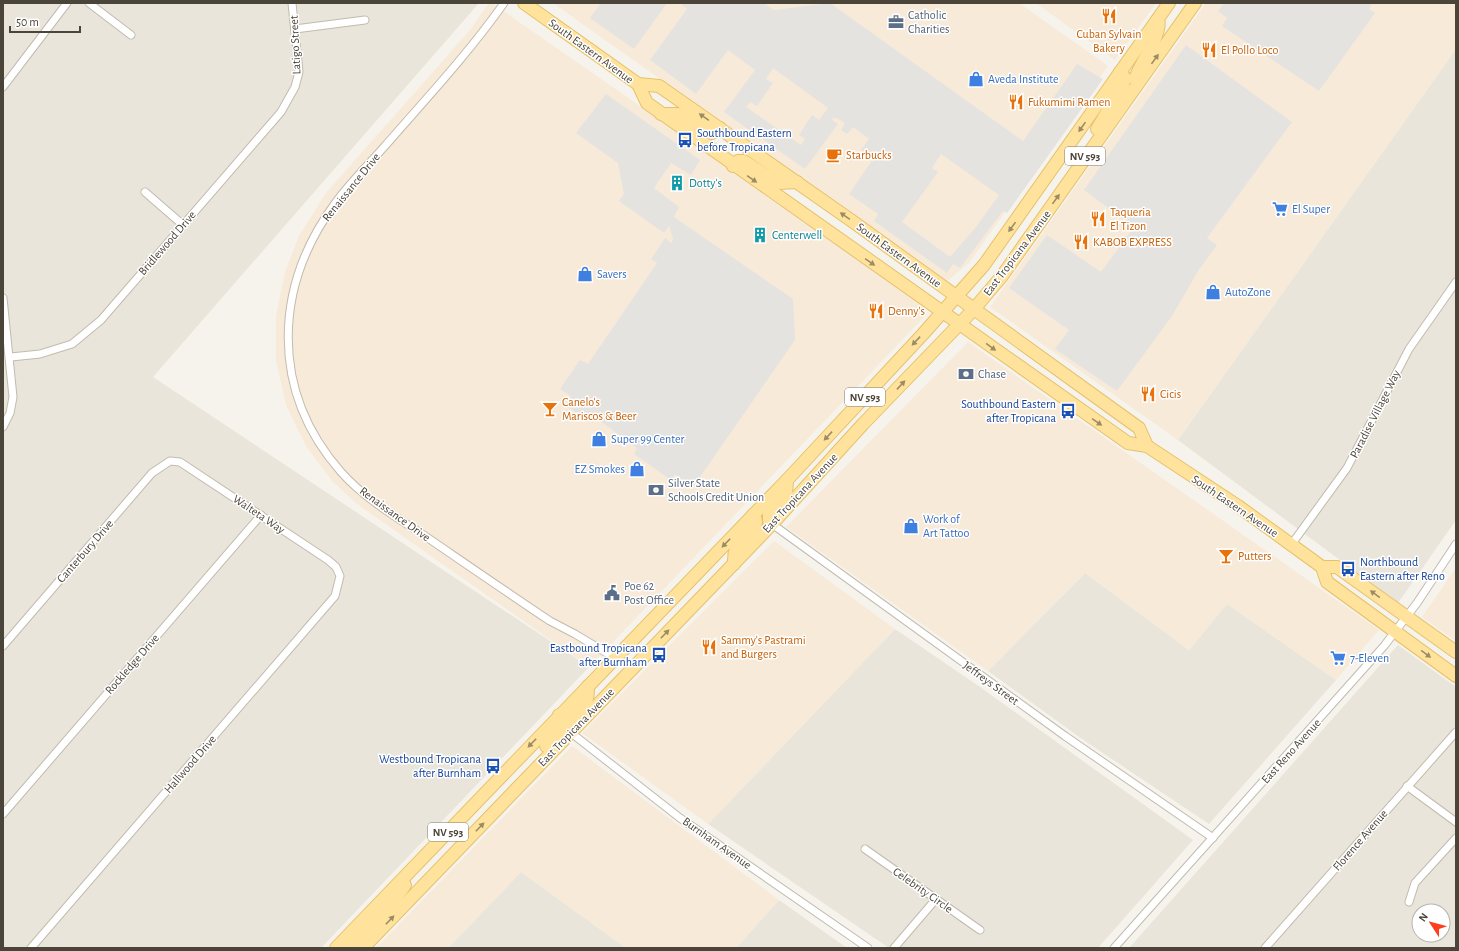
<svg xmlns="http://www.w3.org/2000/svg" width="1459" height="951" viewBox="0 0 1459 951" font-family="'Alegreya Sans',sans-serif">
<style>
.residential{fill:#eae5da;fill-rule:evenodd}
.commercial{fill:#f7ead8}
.parking{fill:#e5e3e0;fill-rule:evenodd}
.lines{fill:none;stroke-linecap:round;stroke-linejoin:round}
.minor-casing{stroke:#c2bbae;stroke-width:9}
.primary-casing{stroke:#e6c16a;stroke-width:14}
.minor{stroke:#fff;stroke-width:7}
.primary{stroke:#ffe39c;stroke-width:12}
.oneway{fill:#9c8c66}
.labels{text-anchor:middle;stroke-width:3;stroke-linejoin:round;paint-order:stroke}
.shield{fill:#fff;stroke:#817c74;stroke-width:1}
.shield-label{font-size:11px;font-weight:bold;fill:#4b4439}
.service-label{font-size:12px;fill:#4e5e75;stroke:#fff;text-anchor:start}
.food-label{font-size:12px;fill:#c56008;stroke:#fff;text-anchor:start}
.street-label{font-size:12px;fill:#4b4439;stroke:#fff}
.shop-label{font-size:12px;fill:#366cbe;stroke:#fff;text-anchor:start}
.transit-label{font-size:12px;fill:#164399;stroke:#fff;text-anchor:end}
.culture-label{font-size:12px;fill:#0d838f;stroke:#fff;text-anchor:start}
</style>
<rect width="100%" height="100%" fill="#f6f3ec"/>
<g class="residential">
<polygon points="3,3 479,3 153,377 589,667 321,948 3,948"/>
<polygon points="1456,49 1456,520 1398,603 1178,440"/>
<polygon points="1085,573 1189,650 1227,604 1336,680 1209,824 1082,739 988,671"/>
<polygon points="895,629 980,687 1193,840 1098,948 889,948 708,824"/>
<path d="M1398 645 1456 687V948H1129ZM1419 911H1443V935H1419Z"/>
<polygon points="521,872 626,948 448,948"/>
<polygon points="779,900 847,948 736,948"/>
</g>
<g class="commercial">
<polygon points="489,3 492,3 919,300 927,314 589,667 357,504 332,481 306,446 286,405 276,361 276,316 285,272 299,236 326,193 470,30"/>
<polygon points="553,3 1019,3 1108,66 969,263 946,282"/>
<polygon points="1036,3 1156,3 1115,60"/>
<polygon points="1206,3 1456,3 1456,49 1178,440 990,307"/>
<polygon points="968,342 1379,630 1336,680 1227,604 1189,650 1085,573 988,671 786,527"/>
<polygon points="774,541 895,629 708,824 582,733"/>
<polygon points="1456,568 1456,641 1422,617"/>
<polygon points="572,746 779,900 736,948 626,948 521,872 448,948 376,948"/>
</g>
<g class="parking">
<polygon points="601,3 667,3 634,49 590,18"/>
<path d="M680 3H763L774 10 830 3 1023 141 1077 64 1103 79 1007 213 1003 211 960 268 953 264 947 273 874 221 878 214 849 194 873 159 861 150 869 139 853 127 847 134 841 130 845 123 837 118H833L832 120 838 124 805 169 724 112 755 70 728 50 696 94 650 60 687 9ZM773 68 828 108 819 120 812 115 799 135 805 139 801 145 746 107 750 102 757 106 773 83 766 79ZM941 154 999 195 976 227 950 257 902 222 938 172 932 168Z"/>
<polygon points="1224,3 1372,3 1369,9 1375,13 1319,91 1222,26 1227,18 1218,11"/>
<polygon points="1186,45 1292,122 1207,238 1217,245 1198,271 1172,316 1117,391 1055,349 1069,330 1009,288 1047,235 1101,272 1134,227 1084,190"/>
<polygon points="606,94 700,160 691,175 671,163 654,188 679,207 674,217 793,299 795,340 693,487 675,474 671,480 634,454 637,448 589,413 585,419 565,405 571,396 560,389 580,360 588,364 657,263 651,259 665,238 671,243 673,239 669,226 664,233 619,201 624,194 618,163 576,133"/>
</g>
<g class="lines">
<defs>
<g id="minor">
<polyline points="89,3 131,35"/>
<path d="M504 3C468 54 425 100 384 147 368 165 350 183 336 202 273 287 270 391 341 472 364 498 396 517 425 536 466 564 508 593 550 621L575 634 615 658"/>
<polyline points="295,29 365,20"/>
<polyline points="3,87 67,3"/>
<polyline points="145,192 183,225"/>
<polyline points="3,298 13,397 10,413 3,427"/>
<polyline points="11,357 40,354 72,344 101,320 281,112 295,87 299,72 292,3"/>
<polyline points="772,524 1065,736 1213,838"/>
<polyline points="1291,545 1347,468 1409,349 1456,282"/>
<polyline points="3,646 152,473 170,461 180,462 328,560 336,567 340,576 335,596 31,948"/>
<polyline points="570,732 680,818 868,948"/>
<polyline points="1407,786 1456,822"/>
<polyline points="3,814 261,515"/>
<polyline points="865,849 980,930"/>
<polyline points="1409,902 1415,883 1456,838"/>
<polyline points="894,948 936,899"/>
<polyline points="1114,948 1384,646 1417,603 1456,544"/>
<polyline points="1265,948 1456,732"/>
</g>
<g id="primary">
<polyline points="524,3 638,84 647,103 1128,443 1147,446 1238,506 1322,567 1327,582 1456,676"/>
<path d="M1135 79C1140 63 1163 34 1158 19"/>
<polyline points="638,84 659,86 852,221 1139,428 1147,446"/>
<polyline points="661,114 679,114 704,131 712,133 720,128"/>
<polyline points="1097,129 1123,85 1125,78 1120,72"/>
<polyline points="733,166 738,161 744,161 778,183 797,182"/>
<polyline points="772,524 769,521 769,515 786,495 787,480"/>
<path d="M734 564C734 559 734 552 736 548 741 537 764 529 753 515"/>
<polyline points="1322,567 1337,567 1456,652"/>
<path d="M570 732C561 718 582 712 586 702 588 697 588 690 588 686"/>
<path d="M546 746C554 737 565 728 559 715"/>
<path d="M364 945C369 920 392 906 405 885"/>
<polyline points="336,948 787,480 923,334 984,265 1169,3"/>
<polyline points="350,948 359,932 360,924"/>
<polyline points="363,948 772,524 863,424 974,309 1002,276 1195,3"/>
</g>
</defs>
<use href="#minor" class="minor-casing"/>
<use href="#primary" class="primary-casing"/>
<use href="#minor" class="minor"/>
<use href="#primary" class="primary"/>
</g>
<defs><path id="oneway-solid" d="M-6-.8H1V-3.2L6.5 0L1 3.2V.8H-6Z"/></defs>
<g class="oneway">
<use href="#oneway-solid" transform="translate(1155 59) rotate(-54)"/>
<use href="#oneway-solid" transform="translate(704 117) rotate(-145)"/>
<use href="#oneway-solid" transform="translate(1082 127) rotate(125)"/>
<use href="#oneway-solid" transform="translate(752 179) rotate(35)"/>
<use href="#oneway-solid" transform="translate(1056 199) rotate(-54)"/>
<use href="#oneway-solid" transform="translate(845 216) rotate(-145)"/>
<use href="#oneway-solid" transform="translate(1012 227) rotate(126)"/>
<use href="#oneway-solid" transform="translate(870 262) rotate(35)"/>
<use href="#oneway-solid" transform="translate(916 341) rotate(133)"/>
<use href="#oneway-solid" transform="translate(991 347) rotate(36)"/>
<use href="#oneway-solid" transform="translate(901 385) rotate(-47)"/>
<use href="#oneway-solid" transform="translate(1097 422) rotate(35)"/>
<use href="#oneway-solid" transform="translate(828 436) rotate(133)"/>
<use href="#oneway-solid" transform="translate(726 543) rotate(134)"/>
<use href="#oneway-solid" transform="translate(1375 594) rotate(-144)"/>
<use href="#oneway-solid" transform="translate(665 634) rotate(-46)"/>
<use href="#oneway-solid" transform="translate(1426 654) rotate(36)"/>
<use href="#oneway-solid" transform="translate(532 743) rotate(134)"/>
<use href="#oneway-solid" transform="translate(480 827) rotate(-46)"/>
<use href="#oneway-solid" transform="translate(390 920) rotate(-46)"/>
</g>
<defs>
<symbol id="restaurant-bare" viewBox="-9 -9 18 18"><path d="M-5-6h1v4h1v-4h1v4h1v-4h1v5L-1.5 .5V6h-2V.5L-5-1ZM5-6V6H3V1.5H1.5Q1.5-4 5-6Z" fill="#e8710a" stroke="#fff" stroke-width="2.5" paint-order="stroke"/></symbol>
<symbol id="office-bare" viewBox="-9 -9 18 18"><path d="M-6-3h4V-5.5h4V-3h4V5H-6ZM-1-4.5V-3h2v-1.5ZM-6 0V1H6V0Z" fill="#5c6f8a" stroke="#fff" stroke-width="2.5" paint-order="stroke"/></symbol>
<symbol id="shop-bare" viewBox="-9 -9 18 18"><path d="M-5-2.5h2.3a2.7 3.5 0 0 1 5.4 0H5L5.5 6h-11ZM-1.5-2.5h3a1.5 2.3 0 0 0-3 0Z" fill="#3f7fe0" stroke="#fff" stroke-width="2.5" paint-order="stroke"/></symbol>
<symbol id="bus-bare" viewBox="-9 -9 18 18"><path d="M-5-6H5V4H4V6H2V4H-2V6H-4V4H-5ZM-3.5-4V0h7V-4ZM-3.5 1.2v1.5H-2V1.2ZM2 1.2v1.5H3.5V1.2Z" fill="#1a4fb4" stroke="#fff" stroke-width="2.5" paint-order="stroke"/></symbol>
<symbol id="cafe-bare" viewBox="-9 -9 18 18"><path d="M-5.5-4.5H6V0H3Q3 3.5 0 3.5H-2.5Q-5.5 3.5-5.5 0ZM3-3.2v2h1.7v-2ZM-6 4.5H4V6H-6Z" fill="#e8710a" stroke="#fff" stroke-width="2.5" paint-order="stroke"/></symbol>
<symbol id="building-bare" viewBox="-9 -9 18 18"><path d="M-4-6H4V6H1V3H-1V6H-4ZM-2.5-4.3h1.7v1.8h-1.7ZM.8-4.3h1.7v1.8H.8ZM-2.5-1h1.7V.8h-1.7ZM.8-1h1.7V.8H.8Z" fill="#0f9aa8" stroke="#fff" stroke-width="2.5" paint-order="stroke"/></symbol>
<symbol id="supermarket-bare" viewBox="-9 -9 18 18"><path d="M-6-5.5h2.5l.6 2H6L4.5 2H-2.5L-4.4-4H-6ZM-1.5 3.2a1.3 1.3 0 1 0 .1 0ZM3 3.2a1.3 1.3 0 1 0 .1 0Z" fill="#3f7fe0" stroke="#fff" stroke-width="2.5" paint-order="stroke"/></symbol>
<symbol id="bank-bare" viewBox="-9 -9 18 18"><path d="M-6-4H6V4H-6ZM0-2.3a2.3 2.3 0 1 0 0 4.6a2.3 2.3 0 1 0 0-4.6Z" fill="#5c6f8a" stroke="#fff" stroke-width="2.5" paint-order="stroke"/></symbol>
<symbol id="bar-bare" viewBox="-9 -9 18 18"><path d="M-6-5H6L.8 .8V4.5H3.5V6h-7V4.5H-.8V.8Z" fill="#e8710a" stroke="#fff" stroke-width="2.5" paint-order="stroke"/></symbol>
<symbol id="civic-bare" viewBox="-9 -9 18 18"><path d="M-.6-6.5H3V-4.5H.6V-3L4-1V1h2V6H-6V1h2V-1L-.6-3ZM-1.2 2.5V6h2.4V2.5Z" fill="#5c6f8a" stroke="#fff" stroke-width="2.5" paint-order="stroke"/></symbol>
</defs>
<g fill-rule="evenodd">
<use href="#restaurant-bare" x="1098" y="5" width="22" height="22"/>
<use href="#office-bare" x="885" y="11" width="22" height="22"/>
<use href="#restaurant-bare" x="1198" y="39" width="22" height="22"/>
<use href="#shop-bare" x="965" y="68" width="22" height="22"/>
<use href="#restaurant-bare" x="1005" y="91" width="22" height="22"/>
<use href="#bus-bare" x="674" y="129" width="22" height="22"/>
<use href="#cafe-bare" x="823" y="144" width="22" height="22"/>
<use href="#building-bare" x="666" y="172" width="22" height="22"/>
<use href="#supermarket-bare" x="1269" y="198" width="22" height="22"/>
<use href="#restaurant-bare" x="1087" y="208" width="22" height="22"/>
<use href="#building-bare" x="749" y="224" width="22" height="22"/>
<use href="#restaurant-bare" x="1070" y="231" width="22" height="22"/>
<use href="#shop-bare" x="574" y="263" width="22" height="22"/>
<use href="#shop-bare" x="1202" y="281" width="22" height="22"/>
<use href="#restaurant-bare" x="865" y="300" width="22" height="22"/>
<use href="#bank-bare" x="955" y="363" width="22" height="22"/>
<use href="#restaurant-bare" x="1137" y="383" width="22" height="22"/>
<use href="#bar-bare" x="539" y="398" width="22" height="22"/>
<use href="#bus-bare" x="1057" y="400" width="22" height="22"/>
<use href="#shop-bare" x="588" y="428" width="22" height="22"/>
<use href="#shop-bare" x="626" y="458" width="22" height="22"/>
<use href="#bank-bare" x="645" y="479" width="22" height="22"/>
<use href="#shop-bare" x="900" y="515" width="22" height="22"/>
<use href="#bar-bare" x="1215" y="545" width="22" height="22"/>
<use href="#bus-bare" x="1337" y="558" width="22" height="22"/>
<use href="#civic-bare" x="601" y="582" width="22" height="22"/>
<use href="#restaurant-bare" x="698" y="636" width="22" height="22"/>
<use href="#bus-bare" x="648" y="644" width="22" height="22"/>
<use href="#supermarket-bare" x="1327" y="647" width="22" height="22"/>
<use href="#bus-bare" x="482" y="755" width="22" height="22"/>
</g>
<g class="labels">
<g class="shield">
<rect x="1065" y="147" width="40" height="18" rx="3"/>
<rect x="845" y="388" width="40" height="18" rx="3"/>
<rect x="428" y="823" width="40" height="18" rx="3"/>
</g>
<g class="shield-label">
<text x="1085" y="160">NV 593</text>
<text x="865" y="401">NV 593</text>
<text x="448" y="836">NV 593</text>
</g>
<g class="service-label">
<text x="908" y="19">Catholic<tspan x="908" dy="14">Charities</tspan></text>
<text x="978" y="378">Chase</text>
<text x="668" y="487">Silver State<tspan x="668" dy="14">Schools Credit Union</tspan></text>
<text x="624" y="590">Poe 62<tspan x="624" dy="14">Post Office</tspan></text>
</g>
<g class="food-label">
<text x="1109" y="38" text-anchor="middle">Cuban Sylvain<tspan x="1109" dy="14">Bakery</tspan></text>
<text x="1221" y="54">El Pollo Loco</text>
<text x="1028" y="106">Fukumimi Ramen</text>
<text x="846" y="159">Starbucks</text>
<text x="1110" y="216">Taqueria<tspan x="1110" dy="14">El Tizon</tspan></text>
<text x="1093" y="246">KABOB EXPRESS</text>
<text x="888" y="315">Denny's</text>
<text x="1160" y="398">Cicis</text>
<text x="562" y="406">Canelo's<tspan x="562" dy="14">Mariscos &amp; Beer</tspan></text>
<text x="1238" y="560">Putters</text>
<text x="721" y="644">Sammy's Pastrami<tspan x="721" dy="14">and Burgers</tspan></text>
</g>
<g class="street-label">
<text transform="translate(295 45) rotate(-93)" y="4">Latigo Street</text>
<text transform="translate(591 51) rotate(36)" y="4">South Eastern Avenue</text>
<text transform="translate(351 187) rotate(-51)" y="4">Renaissance Drive</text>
<text transform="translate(167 243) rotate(-49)" y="4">Bridlewood Drive</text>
<text transform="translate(1017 253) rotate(-53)" y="4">East Tropicana Avenue</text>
<text transform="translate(899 255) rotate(36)" y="4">South Eastern Avenue</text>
<text transform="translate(1375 414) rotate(-63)" y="4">Paradise Village Way</text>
<text transform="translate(800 493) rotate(-47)" y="4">East Tropicana Avenue</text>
<text transform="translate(1235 506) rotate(34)" y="4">South Eastern Avenue</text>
<text transform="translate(259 514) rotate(34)" y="4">Walteta Way</text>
<text transform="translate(395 514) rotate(36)" y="4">Renaissance Drive</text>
<text transform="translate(85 551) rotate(-49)" y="4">Canterbury Drive</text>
<text transform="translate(132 664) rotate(-49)" y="4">Rockledge Drive</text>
<text transform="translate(991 683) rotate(36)" y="4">Jeffreys Street</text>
<text transform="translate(576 727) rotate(-46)" y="4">East Tropicana Avenue</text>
<text transform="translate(1291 751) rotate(-48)" y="4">East Reno Avenue</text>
<text transform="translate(190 764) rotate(-49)" y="4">Hallwood Drive</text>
<text transform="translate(1360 840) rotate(-49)" y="4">Florence Avenue</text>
<text transform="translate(717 843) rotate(35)" y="4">Burnham Avenue</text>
<text transform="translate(923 890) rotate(35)" y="4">Celebrity Circle</text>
</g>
<g class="shop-label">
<text x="988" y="83">Aveda Institute</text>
<text x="1292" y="213">El Super</text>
<text x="597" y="278">Savers</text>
<text x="1225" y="296">AutoZone</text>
<text x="611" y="443">Super 99 Center</text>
<text x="625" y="473" text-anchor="end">EZ Smokes</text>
<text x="923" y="523">Work of<tspan x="923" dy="14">Art Tattoo</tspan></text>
<text x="1350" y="662">7-Eleven</text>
</g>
<g class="transit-label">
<text x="697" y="137" text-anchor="start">Southbound Eastern<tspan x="697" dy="14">before Tropicana</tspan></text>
<text x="1056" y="408">Southbound Eastern<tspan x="1056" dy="14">after Tropicana</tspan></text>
<text x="1360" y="566" text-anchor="start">Northbound<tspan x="1360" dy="14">Eastern after Reno</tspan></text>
<text x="647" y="652">Eastbound Tropicana<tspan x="647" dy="14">after Burnham</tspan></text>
<text x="481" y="763">Westbound Tropicana<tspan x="481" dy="14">after Burnham</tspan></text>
</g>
<g class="culture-label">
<text x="689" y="187">Dotty's</text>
<text x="772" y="239">Centerwell</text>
</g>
</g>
<rect width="1459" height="951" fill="none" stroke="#4b4439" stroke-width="8"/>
<g transform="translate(1431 923) rotate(306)"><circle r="19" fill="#ffffff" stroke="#b7b4b0"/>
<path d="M0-3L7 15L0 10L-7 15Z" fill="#fc3f1d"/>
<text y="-6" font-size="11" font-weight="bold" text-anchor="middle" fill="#4b4439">N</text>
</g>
<path d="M10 26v6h70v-6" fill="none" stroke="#4b4439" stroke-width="2"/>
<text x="16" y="26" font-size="12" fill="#4b4439" stroke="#ffffff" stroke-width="3" paint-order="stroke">50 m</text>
</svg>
